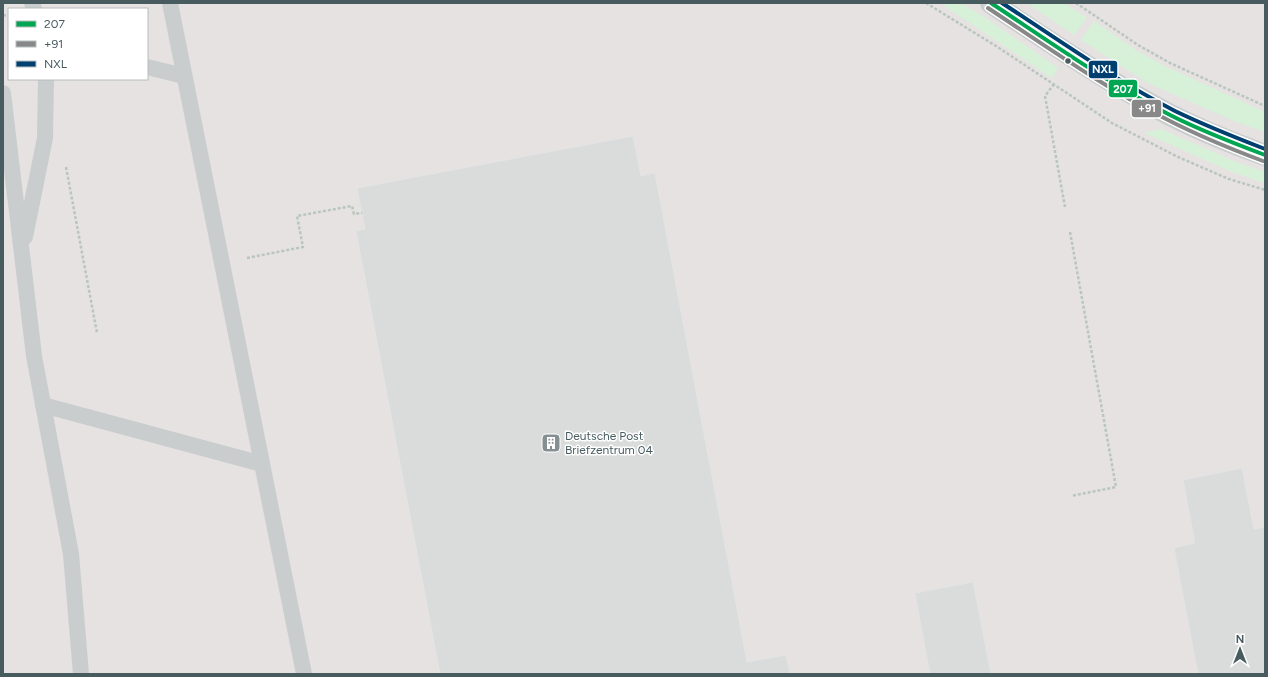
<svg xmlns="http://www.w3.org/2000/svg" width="1268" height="677" viewBox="0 0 1268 677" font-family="Figtree,sans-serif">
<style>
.commercial{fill:#e6e2e1;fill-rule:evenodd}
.green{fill:#d6f1d8}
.building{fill:#dadbdb;stroke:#e3e4e5}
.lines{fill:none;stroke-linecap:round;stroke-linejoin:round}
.path{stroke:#b9c6be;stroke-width:2.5;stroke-dasharray:3 2;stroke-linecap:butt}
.service{stroke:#c9cdce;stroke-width:16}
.tertiary{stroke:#c9cdce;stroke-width:22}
.bus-1-casing{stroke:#fff;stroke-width:7}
.bus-2-casing{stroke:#fff;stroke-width:7}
.bus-3-casing{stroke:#fff;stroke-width:7}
.bus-1{stroke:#00a651;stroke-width:4}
.bus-2{stroke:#888;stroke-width:4}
.bus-3{stroke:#004071;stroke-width:4}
.bus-dot{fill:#485c5f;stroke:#fff;stroke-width:1.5}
.labels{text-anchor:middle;stroke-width:3;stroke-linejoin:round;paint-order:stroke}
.poi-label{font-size:12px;fill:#485c5f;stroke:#fff;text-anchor:start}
.line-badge{stroke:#fff;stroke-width:1.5}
.badge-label{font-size:11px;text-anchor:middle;font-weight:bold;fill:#fff}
</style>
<rect width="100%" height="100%" fill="#f2f2f2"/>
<path class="commercial" d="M3 3H1265V674H3ZM9 9H147V79H9Z"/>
<g class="green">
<polygon points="940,3 961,3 986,18 1058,68 1052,78"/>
<polygon points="1027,3 1065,3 1087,18 1074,35"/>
<polygon points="1094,21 1137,51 1169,68 1265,112 1265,132 1234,121 1148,83 1081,40"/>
<polygon points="1161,129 1234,161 1265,172 1265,183 1230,171 1144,133"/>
</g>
<g class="building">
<polygon points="633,136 641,176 655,173 747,662 786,655 790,674 440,674 356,231 365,229 357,188"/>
<polygon points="1242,468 1254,529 1265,527 1265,674 1198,674 1174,548 1195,543 1183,480"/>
<polygon points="973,582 991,674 930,674 915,593"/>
</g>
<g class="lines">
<g class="path">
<polyline points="926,3 996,46 1112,123 1178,157 1229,179 1265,190"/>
<polyline points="1076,3 1138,45 1170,63 1265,106"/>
<polyline points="3,15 9,16"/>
<polyline points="1054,84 1045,96 1065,207"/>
<polyline points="66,167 97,333"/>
<polyline points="1070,232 1116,487 1071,496"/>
<polyline points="247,258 303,247 297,216 352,206 354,214 362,213"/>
</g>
<g class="service">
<polyline points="32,3 34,9"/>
<polyline points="170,3 304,674"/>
<polyline points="147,67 184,76"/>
<polyline points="3,93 34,356 71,554 81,674"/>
<polyline points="25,237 45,138 46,79"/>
<polyline points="43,405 262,464"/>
</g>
<path class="tertiary" d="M991 3C1046 39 1101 77 1159 109 1192 127 1229 142 1265 155"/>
<defs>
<path id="bus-1" d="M991 3C1050 42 1109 84 1172 116 1202 131 1233 143 1265 155"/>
<path id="bus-2" d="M988 8C1047 47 1105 88 1168 120 1199 136 1231 149 1263 161"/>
<path id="bus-3" d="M1002 3C1059 40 1115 80 1175 111 1204 125 1234 137 1265 149"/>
</defs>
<use href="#bus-1" class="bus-1-casing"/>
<use href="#bus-2" class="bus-2-casing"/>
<use href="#bus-3" class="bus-3-casing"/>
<use href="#bus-1" class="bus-1"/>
<use href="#bus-2" class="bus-2"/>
<use href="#bus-3" class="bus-3"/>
</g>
<defs>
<symbol id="building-square" viewBox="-11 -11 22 22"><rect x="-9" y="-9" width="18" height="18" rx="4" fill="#849092" stroke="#fff"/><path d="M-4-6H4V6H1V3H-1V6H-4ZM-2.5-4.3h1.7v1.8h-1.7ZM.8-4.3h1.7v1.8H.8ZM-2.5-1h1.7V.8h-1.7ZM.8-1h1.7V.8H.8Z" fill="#fff"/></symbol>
</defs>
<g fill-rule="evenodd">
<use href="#building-square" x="540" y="432" width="22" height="22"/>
</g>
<circle class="bus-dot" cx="1068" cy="61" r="3.5"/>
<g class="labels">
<g class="poi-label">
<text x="565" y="440">Deutsche Post<tspan x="565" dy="14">Briefzentrum 04</tspan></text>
</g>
</g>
<g class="line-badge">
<rect x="1088" y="60" width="30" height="19" rx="4" fill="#004071"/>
<rect x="1108" y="79" width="30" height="19" rx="4" fill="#00a651"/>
<rect x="1131" y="99" width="31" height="19" rx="4" fill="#888"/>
</g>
<g class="badge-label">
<text x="1103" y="73">NXL</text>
<text x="1123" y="93">207</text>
<text x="1147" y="112">+91</text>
</g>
<rect width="1268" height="677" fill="none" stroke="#485c5f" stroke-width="8"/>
<rect x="8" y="8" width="140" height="72" fill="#ffffff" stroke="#b6bebf"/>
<rect x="16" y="21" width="20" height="6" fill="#00a651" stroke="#b6bebf"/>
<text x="44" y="28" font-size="12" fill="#485c5f">207</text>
<rect x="16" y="41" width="20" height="6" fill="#888888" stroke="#b6bebf"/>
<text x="44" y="48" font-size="12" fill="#485c5f">+91</text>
<rect x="16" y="61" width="20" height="6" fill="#004071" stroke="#b6bebf"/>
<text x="44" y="68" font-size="12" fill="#485c5f">NXL</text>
<g transform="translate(1240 649)" stroke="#ffffff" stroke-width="3" paint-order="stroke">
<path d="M0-3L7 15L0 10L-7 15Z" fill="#485c5f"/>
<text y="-6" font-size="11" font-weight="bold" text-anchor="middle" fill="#485c5f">N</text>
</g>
</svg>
